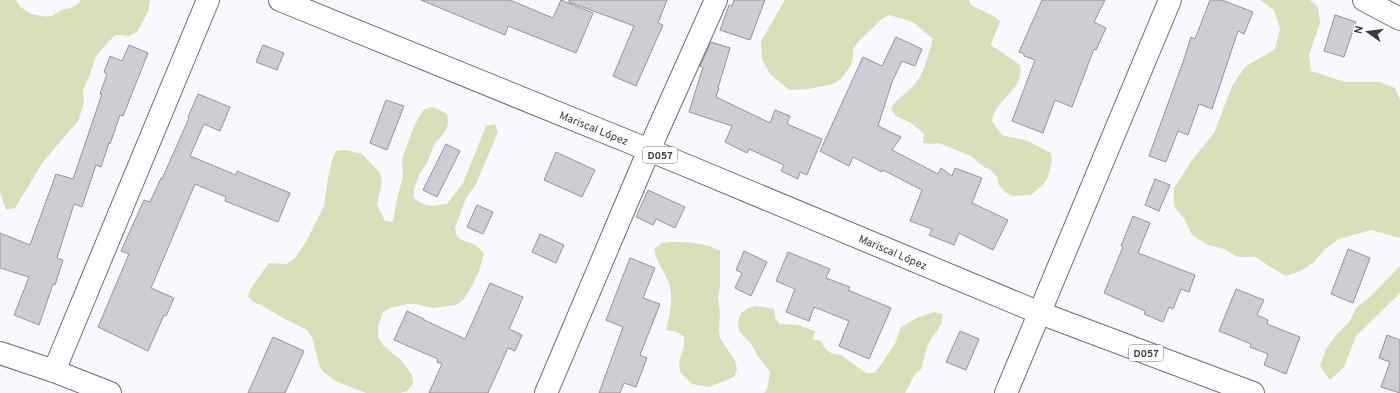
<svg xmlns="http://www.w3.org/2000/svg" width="1400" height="393" viewBox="0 0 1400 393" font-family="Overpass,sans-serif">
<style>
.green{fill:#d8e0b9}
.building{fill:#ccced3;stroke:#93959a}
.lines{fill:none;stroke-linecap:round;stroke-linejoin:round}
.minor-casing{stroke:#6d6e73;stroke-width:24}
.major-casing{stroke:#6d6e73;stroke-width:24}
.minor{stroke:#fff;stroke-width:22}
.major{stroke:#fff;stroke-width:22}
.labels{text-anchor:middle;stroke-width:3;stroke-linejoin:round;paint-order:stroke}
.shield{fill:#fff;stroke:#757677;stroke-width:1}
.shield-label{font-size:10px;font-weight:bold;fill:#3a3b3d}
.street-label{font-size:11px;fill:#3a3b3d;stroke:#fff}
</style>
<rect width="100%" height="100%" fill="#f7f9fe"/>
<g class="green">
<path d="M0 0H16C21 12 39 18 51 16 55 15 58 11 62 10 71 8 76 7 81 0H150L148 12 137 32 129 36 121 35H116L109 41 96 56 89 77 83 90 84 103 78 121 43 162 15 208 6 210 0 191Z"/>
<path d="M785 0H969L971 5 994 16 1000 21C998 30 993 36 991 45L1020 65C1025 91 995 98 992 121L1002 135 1028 141 1051 153 1052 161 1048 177 1044 184 1031 195 1013 196 1005 192 999 185 997 177 991 170 984 167 971 156 939 143 931 144 923 143 924 134 911 123 896 116 891 109C896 98 907 94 915 84 925 72 928 54 933 39L913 22 889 15 882 19 858 42 853 49V57L851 65 841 79 833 84 808 89 790 90 783 85 770 74 762 59 761 41Z"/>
<polygon points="1260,0 1310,0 1318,7 1320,23 1309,55 1311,71 1345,82 1380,82 1395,88 1400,100 1400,238 1371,230 1339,239 1325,249 1314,262 1301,271 1285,276 1255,257 1238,257 1224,249 1208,245 1192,235 1185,220 1174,206 1174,188 1192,160 1214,133 1233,84 1245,67 1275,49 1280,29 1274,10"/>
<path d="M432 107 440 110 447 114 448 123 446 130 441 137 435 143 426 165 420 173 414 189V198C425 208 433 206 447 204L463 183 486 126 495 124 498 132 476 184 466 198 463 206 455 228 457 237C468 245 475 240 484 254L479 271 468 293 463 300 456 305 432 308 416 304H407L390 308 383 312 378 327V337L382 344 402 361 412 375 413 384 407 391 400 393H366L337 382 323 372 319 364 312 337 307 330 283 318 261 305 253 302 248 296 251 288 269 263 287 264 294 259 306 242 324 206 328 178 332 160 336 151 345 150 362 154 380 173 382 181 377 205 385 221 393 222 396 203 403 176 402 159 414 126 423 110Z"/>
<path d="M671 242C687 242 705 242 720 251V287L718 296 720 313 719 330 720 338 735 361 737 369 734 377 709 387 692 384 680 372 679 363 684 345V337L677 332 666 330C670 316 674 295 668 281 663 269 656 261 654 249L662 243Z"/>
<polygon points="1400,266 1400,293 1356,336 1344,367 1330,380 1320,366 1326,349 1337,334 1349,322 1357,307 1371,296"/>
<polygon points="757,306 774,309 775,318 780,324 798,325 815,331 813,339 821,341 826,350 833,354 841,355 866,373 875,373 895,344 901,327 917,318 934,312 942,314 942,323 928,344 921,369 915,374 905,393 764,393 767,389 770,372 759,358 751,344 739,331 738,322 741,313 748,308"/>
</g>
<g class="building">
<polygon points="421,0 510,0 553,18 561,0 593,13 576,53 508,26 505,35"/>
<polygon points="569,0 667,0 658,23 663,25 636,86 613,76 634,26 569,2"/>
<polygon points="734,0 765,0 750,40 720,30 729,5 732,6"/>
<polygon points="1042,0 1105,0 1094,22 1106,28 1096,50 1094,49 1072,107 1055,100 1043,133 1012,121 1035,60 1024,56 1024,54 1019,52"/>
<polygon points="1210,0 1222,0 1253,12 1244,34 1238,31 1212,109 1199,104 1188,135 1178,131 1166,162 1149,156 1183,62 1191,37 1195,39"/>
<polygon points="1335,15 1356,22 1344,57 1324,51"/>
<polygon points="896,37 922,49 915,66 902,61 892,82 878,126 901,137 892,150 938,174 941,168 952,176 955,168 982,178 972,203 1008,220 993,250 959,233 954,245 929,235 932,229 910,221 922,190 883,170 882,172 853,157 849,166 820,151 863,57 882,66"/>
<polygon points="711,42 730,48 718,88 719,88 716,97 770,123 775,110 790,116 787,124 822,139 807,175 800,172 798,179 781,171 784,165 749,149 747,153 725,142 732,126 689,112 703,67 700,66"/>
<polygon points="129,45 148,53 123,116 120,115 110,144 109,143 101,167 96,165 82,207 74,204 57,258 63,260 55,285 53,284 39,325 14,315 29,277 0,268 0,233 30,245 56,174 73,179 102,94 100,94 107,74 104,72 110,56 122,61"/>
<polygon points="263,45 284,53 277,70 256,62"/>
<polygon points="198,94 230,107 220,131 204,124 190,156 236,175 237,171 290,193 278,222 225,201 226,197 195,184 151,288 174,298 166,316 164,315 148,351 98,327 129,254 121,251 144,200 150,202 161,178 162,179 189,118 188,117"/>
<polygon points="386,100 404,106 387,150 370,143"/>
<polygon points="446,144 460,151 437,197 423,190"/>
<polygon points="556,152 595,170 582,197 544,180"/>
<polygon points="1155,179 1170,185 1159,211 1145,205"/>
<polygon points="648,190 685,207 675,228 656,219 653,225 636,217"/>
<polygon points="477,205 493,212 483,234 467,227"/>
<polygon points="1133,216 1150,223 1138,253 1195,275 1189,292 1181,289 1173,309 1169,307 1163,322 1144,314 1145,311 1104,293 1123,247 1121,246"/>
<polygon points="540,234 564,245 556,263 532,252"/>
<polygon points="1348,249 1370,258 1353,303 1331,294"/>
<polygon points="744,251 767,262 751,296 735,288 742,273 736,270"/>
<polygon points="788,252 830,269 826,278 850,287 848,290 891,308 869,359 839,346 849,321 814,307 809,321 786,312 795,289 776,281"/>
<polygon points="630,258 655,268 643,298 660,304 640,355 647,358 636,387 624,383 620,393 599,393 623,327 606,320"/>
<polygon points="490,283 523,297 509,329 522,335 515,351 508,348 488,393 429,393 442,364 437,362 438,359 394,340 407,311 424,319 424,320 465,339"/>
<polygon points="1236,289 1264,300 1257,315 1268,320 1267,324 1300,337 1286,374 1264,365 1268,354 1250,347 1251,344 1219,331"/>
<polygon points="960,331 979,339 966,370 946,362"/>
<polygon points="1387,335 1400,340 1400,393 1381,387 1390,362 1379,358"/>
<polygon points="273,337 304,351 285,393 248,393"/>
</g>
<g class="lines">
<defs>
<g id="minor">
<polyline points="1364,0 1400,19"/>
<polyline points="0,353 54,371 110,393"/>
<polyline points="54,371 208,0"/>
<polyline points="546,393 649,150 716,0"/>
<polyline points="1006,393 1170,0"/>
</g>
<polyline id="major" points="280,0 649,150 1040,313 1253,393"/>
</defs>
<use href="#minor" class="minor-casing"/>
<use href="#major" class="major-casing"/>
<use href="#minor" class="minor"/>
<use href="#major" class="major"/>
</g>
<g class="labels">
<g class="shield">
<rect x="643" y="147" width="34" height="16" rx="3"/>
<rect x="1129" y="345" width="34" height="16" rx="3"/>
</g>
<g class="shield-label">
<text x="660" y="159">D057</text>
<text x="1146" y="357">D057</text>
</g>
<g class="street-label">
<text transform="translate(594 128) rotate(22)" y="4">Mariscal López</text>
<text transform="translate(893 252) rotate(23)" y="4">Mariscal López</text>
</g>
</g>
<g transform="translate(1368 32) rotate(284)" stroke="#ffffff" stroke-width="3" paint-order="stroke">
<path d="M0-3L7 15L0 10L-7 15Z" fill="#3a3b3d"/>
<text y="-6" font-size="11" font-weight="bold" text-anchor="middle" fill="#3a3b3d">N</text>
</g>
</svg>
